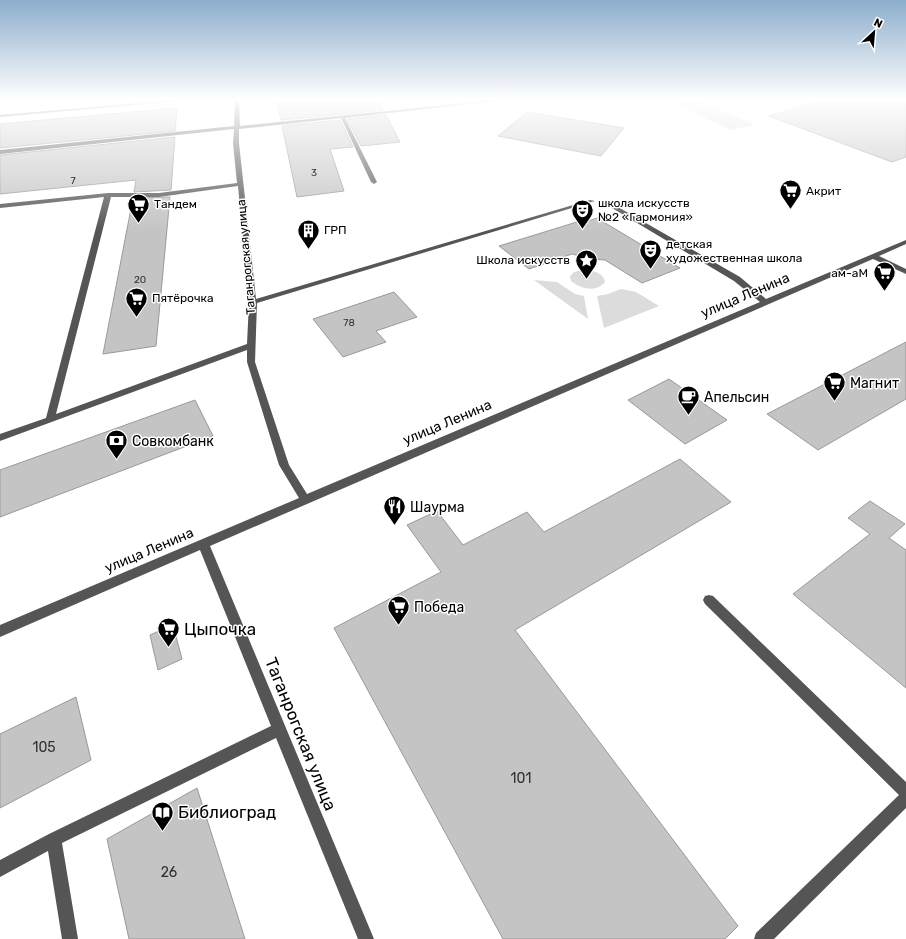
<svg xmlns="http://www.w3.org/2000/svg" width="906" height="939" viewBox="0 0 906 939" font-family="Rubik,sans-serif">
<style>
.green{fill:#dcdcdc}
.building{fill:#c4c4c4;stroke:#999}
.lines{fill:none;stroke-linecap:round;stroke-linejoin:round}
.minor{fill:#555;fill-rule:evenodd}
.labels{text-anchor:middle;stroke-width:3;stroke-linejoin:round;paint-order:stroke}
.far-number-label{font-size:10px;fill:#313131}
.far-poi-label{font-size:12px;fill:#000;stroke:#fff;text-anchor:start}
.far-street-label{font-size:12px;fill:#000;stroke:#fff}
.street-label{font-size:14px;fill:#000;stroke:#fff}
.poi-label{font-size:14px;fill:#000;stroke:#fff;text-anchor:start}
.near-number-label{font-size:14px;fill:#313131}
.near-poi-label{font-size:17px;fill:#000;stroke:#fff;text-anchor:start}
.near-street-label{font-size:17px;fill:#000;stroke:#fff}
</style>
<rect width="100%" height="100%" fill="#fff"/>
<g class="green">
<polygon points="699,100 755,125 731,130 676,104"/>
<path d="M582 270C591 271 603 271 605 282 596 293 581 289 571 281L570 276 574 272Z"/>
<polygon points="534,280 557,282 575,294 584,296 588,319"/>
<polygon points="621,289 636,292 659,306 604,328 597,296 608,294"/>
</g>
<g class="building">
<polygon points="311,100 378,100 383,110 281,120 277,102"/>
<polygon points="825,100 906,100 906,157 892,162 769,116"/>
<polygon points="177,108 175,131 0,148 0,124"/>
<polygon points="527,112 594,123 624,128 601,156 498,136"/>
<polygon points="386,115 400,142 361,146 347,119"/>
<polygon points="340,120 353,147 330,149 344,191 297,197 282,126"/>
<polygon points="175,137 171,190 134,192 136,180 0,194 0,155"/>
<polygon points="170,197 156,346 103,354 133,198"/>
<polygon points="597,218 680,268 642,283 605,260 591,259 572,254 529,269 499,246 580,221 583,223"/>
<polygon points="394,292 417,317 376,331 386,342 343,357 313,319"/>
<polygon points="906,342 906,399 818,450 767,414"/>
<polygon points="669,379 727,420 685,444 628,400"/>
<polygon points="195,400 213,436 0,517 0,470"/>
<polygon points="680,459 731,502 515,630 738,926 725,939 503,939 334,628 441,572 407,525 437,511 463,545 527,512 544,532"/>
<polygon points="870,501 905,524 889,538 906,550 906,688 793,594 870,534 848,518"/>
<polygon points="173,625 182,659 158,670 150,635"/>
<polygon points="76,697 91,760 0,808 0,734"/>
<polygon points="197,788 245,939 129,939 107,839"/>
</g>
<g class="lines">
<g class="minor">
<polygon points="176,100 189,100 0,117 0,115"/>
<path d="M235 100H239L240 126 495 100H506L345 118 377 182 374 184 371 182 341 118 239 129V143L256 299 590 200 595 201 257 303 255 362 289 465 307 494 760 302 734 281 607 205V203H611L740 277 766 299 906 240V244L879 256 906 269V274L873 259 210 546 374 939H358L276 738 62 843 78 939H62L48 851 0 877V860L49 834 271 726 200 550 0 637V625L299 498 279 465 247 362V350L0 441V434L46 418 104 197 0 208V204L108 193H159L237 183 233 143 234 129 0 154V150L234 126ZM238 186 249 302 247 344 56 414 111 197H159Z"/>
<polygon points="709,595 713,596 906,782 906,808 774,939 754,939 756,933 899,795 705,604 703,600 705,596"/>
</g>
</g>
<linearGradient id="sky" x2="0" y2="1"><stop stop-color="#8cadcc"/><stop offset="0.43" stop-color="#fff"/><stop offset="1" stop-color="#fff" stop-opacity="0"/></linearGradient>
<rect width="906" height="231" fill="url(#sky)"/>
<defs>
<symbol id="supermarket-pin" viewBox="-11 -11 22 30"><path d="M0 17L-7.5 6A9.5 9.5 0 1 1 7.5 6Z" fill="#000" stroke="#fff"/><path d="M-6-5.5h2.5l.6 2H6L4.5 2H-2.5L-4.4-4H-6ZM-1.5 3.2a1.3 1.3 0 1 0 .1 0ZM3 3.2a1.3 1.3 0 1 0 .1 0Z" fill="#fff"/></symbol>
<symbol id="theatre-pin" viewBox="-11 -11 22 30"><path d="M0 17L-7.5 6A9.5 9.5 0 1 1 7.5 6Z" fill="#000" stroke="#fff"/><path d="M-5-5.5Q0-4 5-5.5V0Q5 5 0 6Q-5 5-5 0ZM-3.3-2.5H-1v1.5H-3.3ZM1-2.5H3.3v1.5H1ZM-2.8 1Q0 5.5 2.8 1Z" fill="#fff"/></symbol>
<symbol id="building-pin" viewBox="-11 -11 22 30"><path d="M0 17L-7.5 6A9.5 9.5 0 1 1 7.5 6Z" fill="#000" stroke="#fff"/><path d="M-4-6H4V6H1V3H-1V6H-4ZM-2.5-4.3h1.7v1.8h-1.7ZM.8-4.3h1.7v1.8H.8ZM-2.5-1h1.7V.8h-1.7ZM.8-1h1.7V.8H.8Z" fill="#fff"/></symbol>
<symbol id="sight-pin" viewBox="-11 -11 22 30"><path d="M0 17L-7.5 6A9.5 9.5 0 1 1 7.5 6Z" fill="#000" stroke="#fff"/><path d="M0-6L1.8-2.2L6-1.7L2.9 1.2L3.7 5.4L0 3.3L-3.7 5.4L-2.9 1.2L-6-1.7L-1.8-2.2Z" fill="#fff"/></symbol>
<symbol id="cafe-pin" viewBox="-11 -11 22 30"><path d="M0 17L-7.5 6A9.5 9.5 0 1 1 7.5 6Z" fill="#000" stroke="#fff"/><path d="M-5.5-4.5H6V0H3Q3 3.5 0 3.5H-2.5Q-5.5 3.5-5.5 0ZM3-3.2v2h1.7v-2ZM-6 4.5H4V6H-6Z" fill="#fff"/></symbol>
<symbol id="bank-pin" viewBox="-11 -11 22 30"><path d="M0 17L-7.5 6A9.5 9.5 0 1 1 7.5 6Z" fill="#000" stroke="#fff"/><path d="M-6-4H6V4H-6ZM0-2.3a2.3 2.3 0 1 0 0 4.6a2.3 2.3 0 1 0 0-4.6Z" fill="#fff"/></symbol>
<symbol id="restaurant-pin" viewBox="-11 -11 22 30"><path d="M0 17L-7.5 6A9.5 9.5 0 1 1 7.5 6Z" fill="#000" stroke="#fff"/><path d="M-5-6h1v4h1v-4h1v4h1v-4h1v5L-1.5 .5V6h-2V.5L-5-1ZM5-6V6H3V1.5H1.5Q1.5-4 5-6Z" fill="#fff"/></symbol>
<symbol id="library-pin" viewBox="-11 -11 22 30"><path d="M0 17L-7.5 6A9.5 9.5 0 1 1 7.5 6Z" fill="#000" stroke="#fff"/><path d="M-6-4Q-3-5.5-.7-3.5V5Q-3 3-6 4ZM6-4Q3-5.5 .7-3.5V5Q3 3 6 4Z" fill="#fff"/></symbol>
</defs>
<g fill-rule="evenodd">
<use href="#supermarket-pin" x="778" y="178" width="25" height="34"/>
<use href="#supermarket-pin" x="126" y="192" width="25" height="34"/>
<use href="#theatre-pin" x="570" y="198" width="25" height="34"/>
<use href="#building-pin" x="296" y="218" width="25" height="34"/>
<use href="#theatre-pin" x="638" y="238" width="25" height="34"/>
<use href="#sight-pin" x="574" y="248" width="25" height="34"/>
<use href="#supermarket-pin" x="872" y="260" width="25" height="34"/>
<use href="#supermarket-pin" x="124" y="286" width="25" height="34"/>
<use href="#supermarket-pin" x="822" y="370" width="25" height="34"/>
<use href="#cafe-pin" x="676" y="384" width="25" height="34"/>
<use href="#bank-pin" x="104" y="428" width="25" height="34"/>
<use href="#restaurant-pin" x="382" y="494" width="25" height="34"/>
<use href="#supermarket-pin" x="386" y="594" width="25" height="34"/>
<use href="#supermarket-pin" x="156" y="616" width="25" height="34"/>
<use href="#library-pin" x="150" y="800" width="25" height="34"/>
</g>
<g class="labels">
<g class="far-number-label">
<text x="314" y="176">3</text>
<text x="73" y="184">7</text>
<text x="140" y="283">20</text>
<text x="349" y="326">78</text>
</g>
<g class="far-poi-label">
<text x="806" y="195">Акрит</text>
<text x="598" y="207">школа искусств<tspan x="598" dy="14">№2 «Гармония»</tspan></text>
<text x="154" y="208">Тандем</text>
<text x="324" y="234">ГРП</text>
<text x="666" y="248">детская<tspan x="666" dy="14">художественная школа</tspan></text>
<text x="570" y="264" text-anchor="end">Школа искусств</text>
<text x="868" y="277" text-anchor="end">ам-аМ</text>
<text x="152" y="302">Пятёрочка</text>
</g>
<g class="far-street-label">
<text transform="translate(246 257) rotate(-95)" y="4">Таганрогская улица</text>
</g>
<g class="street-label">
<text transform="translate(745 295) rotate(-23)" y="5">улица Ленина</text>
<text transform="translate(447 422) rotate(-23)" y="5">улица Ленина</text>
<text transform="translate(149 550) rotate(-23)" y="5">улица Ленина</text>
</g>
<g class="poi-label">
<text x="850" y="388">Магнит</text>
<text x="704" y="402">Апельсин</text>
<text x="132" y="446">Совкомбанк</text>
<text x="410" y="512">Шаурма</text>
<text x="414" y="612">Победа</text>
</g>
<g class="near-number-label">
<text x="44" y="752">105</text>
<text x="521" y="783">101</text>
<text x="169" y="877">26</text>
</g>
<g class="near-poi-label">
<text x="184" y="635">Цыпочка</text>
<text x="178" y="818">Библиоград</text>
</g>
<g class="near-street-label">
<text transform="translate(301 734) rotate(68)" y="6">Таганрогская улица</text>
</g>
</g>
<g transform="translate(874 32) rotate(26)" stroke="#ffffff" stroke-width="3" paint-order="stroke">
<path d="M0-3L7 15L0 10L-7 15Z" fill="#000000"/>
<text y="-6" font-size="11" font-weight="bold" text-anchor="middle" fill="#000000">N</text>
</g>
</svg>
